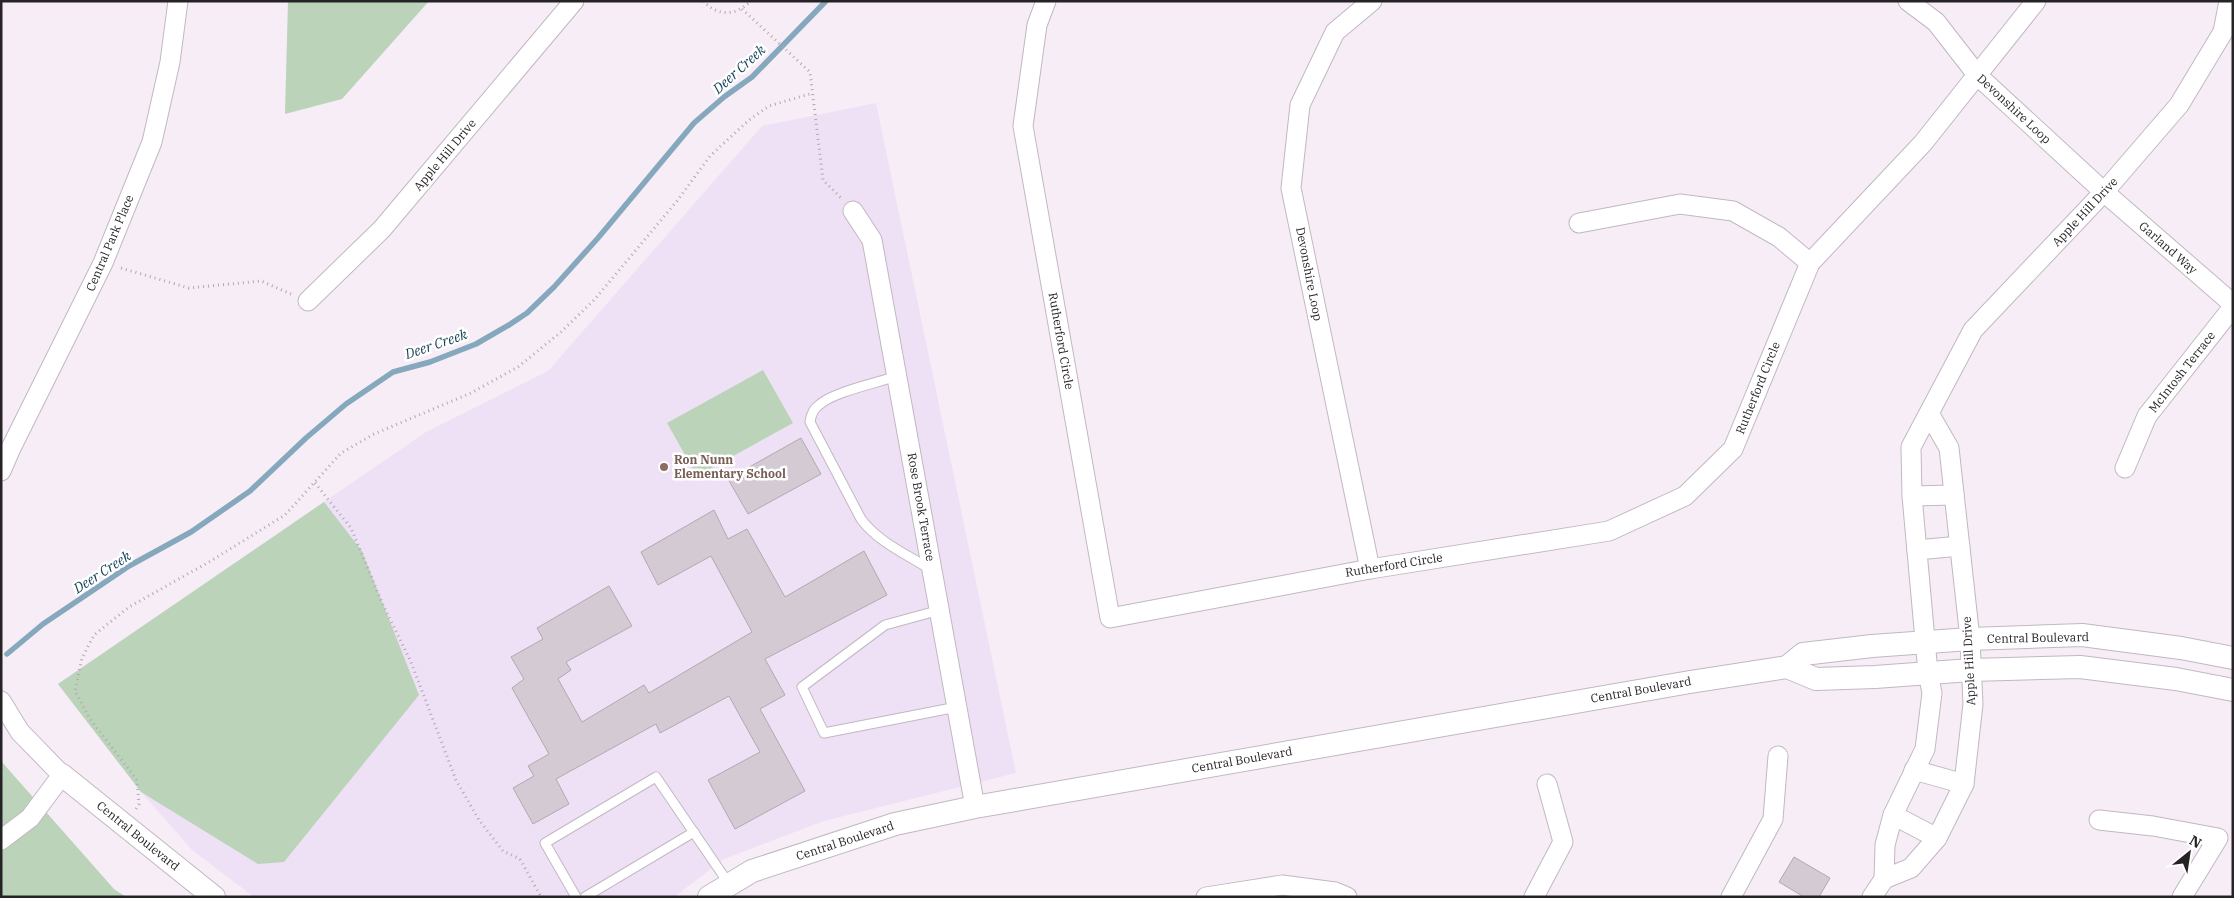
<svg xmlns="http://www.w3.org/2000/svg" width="2234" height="898" viewBox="0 0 2234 898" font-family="'IBM Plex Serif',serif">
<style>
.education{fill:#efe1f5}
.green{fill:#bad3b9}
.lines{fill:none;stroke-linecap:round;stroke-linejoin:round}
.stream{stroke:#85a8bd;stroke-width:5.5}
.building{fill:#d4cad4;stroke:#b1a8b1}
.service-casing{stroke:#c1b8c1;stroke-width:11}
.minor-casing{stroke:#c1b8c1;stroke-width:21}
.tertiary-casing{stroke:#c1b8c1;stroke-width:24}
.path{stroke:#b0a9b0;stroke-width:3;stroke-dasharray:1 4;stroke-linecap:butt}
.service{stroke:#fff;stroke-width:9}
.minor{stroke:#fff;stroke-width:19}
.tertiary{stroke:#fff;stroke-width:22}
.education-dot{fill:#8d6e63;stroke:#fff;stroke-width:2}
.labels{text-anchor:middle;stroke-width:5;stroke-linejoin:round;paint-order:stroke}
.street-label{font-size:12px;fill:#262326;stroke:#fff}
.education-label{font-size:12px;font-weight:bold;fill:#785e54;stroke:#fff;text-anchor:start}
.water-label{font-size:14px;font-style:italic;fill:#103e56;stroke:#fff}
</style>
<rect width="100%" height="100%" fill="#f7edf7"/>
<polygon class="education" points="876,103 1016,773 824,821 724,859 674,897 254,897 192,850 141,792 58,684 426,432 548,371 762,126"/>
<g class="green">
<polygon points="288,1 429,1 342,99 285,114"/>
<polygon points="763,370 793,423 697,476 667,423"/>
<polygon points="324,502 362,551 419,695 284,862 258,864 141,792 58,684"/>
<polygon points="1,761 114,889 126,897 1,897"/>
</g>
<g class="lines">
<polyline class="stream" points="7,654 43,624 129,566 191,532 250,491 306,438 346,404 393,372 430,362 476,344 509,325 527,313 554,287 598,238 694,123 724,97 752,77 826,1"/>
</g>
<g class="building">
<polygon points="801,438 821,474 748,514 728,479"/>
<polygon points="714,510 728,539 747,529 785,597 864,551 887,595 765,659 785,695 760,709 805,791 735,829 708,780 760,752 729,696 660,733 656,724 556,779 569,804 533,824 513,788 534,776 528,766 549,754 512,688 524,679 511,657 543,639 537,628 609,586 632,626 566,662 571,670 558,679 582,722 644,685 649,693 752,632 711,556 658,585 641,552"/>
<polygon points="1794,857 1830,878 1819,897 1804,897 1779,882"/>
</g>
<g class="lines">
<defs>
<g id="service">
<path d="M897 376C877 383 833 392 819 405 813 409 811 415 810 422L861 519C878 542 906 554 930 569"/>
<polyline points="940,610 885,625 802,687 824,733 957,707"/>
<polyline points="576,897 545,843 656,777 729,884"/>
<polyline points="585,897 694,832"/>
</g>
<g id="minor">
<polyline points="1046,1 1037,25 1023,126 1110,618 1370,569 1609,531 1685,496 1733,449 1810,263 1923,143 2036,1"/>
<polyline points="1908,1 1936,22 1978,76 2104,192 2233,304"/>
<polyline points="853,211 872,240 975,807"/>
<polyline points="1579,223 1680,204 1733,211 1779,237 1810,263"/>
<polyline points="308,301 382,229 574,1"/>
<polyline points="2125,468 2147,416 2233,307"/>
<polyline points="1,471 11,448 103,263 152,142 170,62 178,1"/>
<polyline points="1912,496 1954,495"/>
<polyline points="1917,550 1960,546"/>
<polyline points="1370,569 1291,188 1300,105 1335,32 1372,1"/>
<polyline points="1,701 20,732 62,775 30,818 1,840"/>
<polyline points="1914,770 1964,784"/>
<polyline points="1893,815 1937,838"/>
<polyline points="2099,820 2153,826 2218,838 2182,897"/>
<polyline points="1884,879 1911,868 1937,838 1964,784 1973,704 1970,639 1949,448 1930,415"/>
<polyline points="1206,897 1282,885 1335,892 1347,897"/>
<polyline points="1534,897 1563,842 1547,784"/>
<polyline points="1731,897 1773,819 1778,756"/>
<polyline points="1872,897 1884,879 1885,845 1893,815 1925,749 1932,693 1928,673 1912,496 1911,447 1973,330 2104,192 2179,105 2223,32 2229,1"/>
</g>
<g id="tertiary">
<polyline points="1787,667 1816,679 1875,677 1971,670 2080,667 2176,679 2233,690"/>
<polyline points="62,775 214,897"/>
<polyline points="709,897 752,871 895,824 975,807 1690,682 1787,667 1803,654 1872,646 1970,639 2082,635 2181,648 2233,658"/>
</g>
</defs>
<use href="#service" class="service-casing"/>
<use href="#minor" class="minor-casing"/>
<use href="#tertiary" class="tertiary-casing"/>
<g class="path">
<path d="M703 1C719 17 735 16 751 1"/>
<polyline points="742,9 810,72 823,180 841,198"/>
<polyline points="121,268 189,288 261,281 291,294"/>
<polyline points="315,483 351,528 383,605 411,662 456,780 479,820 503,851 520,859 541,897"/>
<polyline points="136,809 139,804 137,780 90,719 75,691 82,658 94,635 129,607 209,562 285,515 341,453 374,434 471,393 518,367 561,332 595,299 677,201 710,156 749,120 769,106 813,93"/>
</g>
<use href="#service" class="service"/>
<use href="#minor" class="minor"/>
<use href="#tertiary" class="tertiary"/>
</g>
<circle class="education-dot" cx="664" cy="467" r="5"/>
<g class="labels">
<g class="street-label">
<text transform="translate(2014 109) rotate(43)" y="4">Devonshire Loop</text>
<text transform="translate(445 155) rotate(-50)" y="4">Apple Hill Drive</text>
<text transform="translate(2085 212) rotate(-47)" y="4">Apple Hill Drive</text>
<text transform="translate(110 243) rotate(-67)" y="4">Central Park Place</text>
<text transform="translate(2168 248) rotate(41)" y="4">Garland Way</text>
<text transform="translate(1309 274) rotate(79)" y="4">Devonshire Loop</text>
<text transform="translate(1061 341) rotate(80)" y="4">Rutherford Circle</text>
<text transform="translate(2182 372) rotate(-52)" y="4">McIntosh Terrace</text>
<text transform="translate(1758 388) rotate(-68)" y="4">Rutherford Circle</text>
<text transform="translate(921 507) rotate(80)" y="4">Rose Brook Terrace</text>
<text transform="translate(1394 565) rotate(-9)" y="4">Rutherford Circle</text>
<text transform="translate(2038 638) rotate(-1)" y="4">Central Boulevard</text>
<text transform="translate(1969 661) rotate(-93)" y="4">Apple Hill Drive</text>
<text transform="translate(1641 690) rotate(-10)" y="4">Central Boulevard</text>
<text transform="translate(1242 760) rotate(-10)" y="4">Central Boulevard</text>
<text transform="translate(138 836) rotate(39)" y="4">Central Boulevard</text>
<text transform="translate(845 841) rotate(-18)" y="4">Central Boulevard</text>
</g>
<g class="education-label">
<text x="674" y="464">Ron Nunn<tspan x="674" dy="14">Elementary School</tspan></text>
</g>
<g class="water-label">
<text transform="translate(739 69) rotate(-42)" y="5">Deer Creek</text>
<text transform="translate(436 344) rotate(-19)" y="5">Deer Creek</text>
<text transform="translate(102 572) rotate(-33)" y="5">Deer Creek</text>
</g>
</g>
<rect width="2234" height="898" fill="none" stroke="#262326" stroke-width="5"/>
<g transform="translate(2189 853) rotate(30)" stroke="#ffffff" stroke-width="4" paint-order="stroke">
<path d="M0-4L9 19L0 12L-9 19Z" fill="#262326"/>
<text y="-8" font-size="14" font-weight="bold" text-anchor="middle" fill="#262326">N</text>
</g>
</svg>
